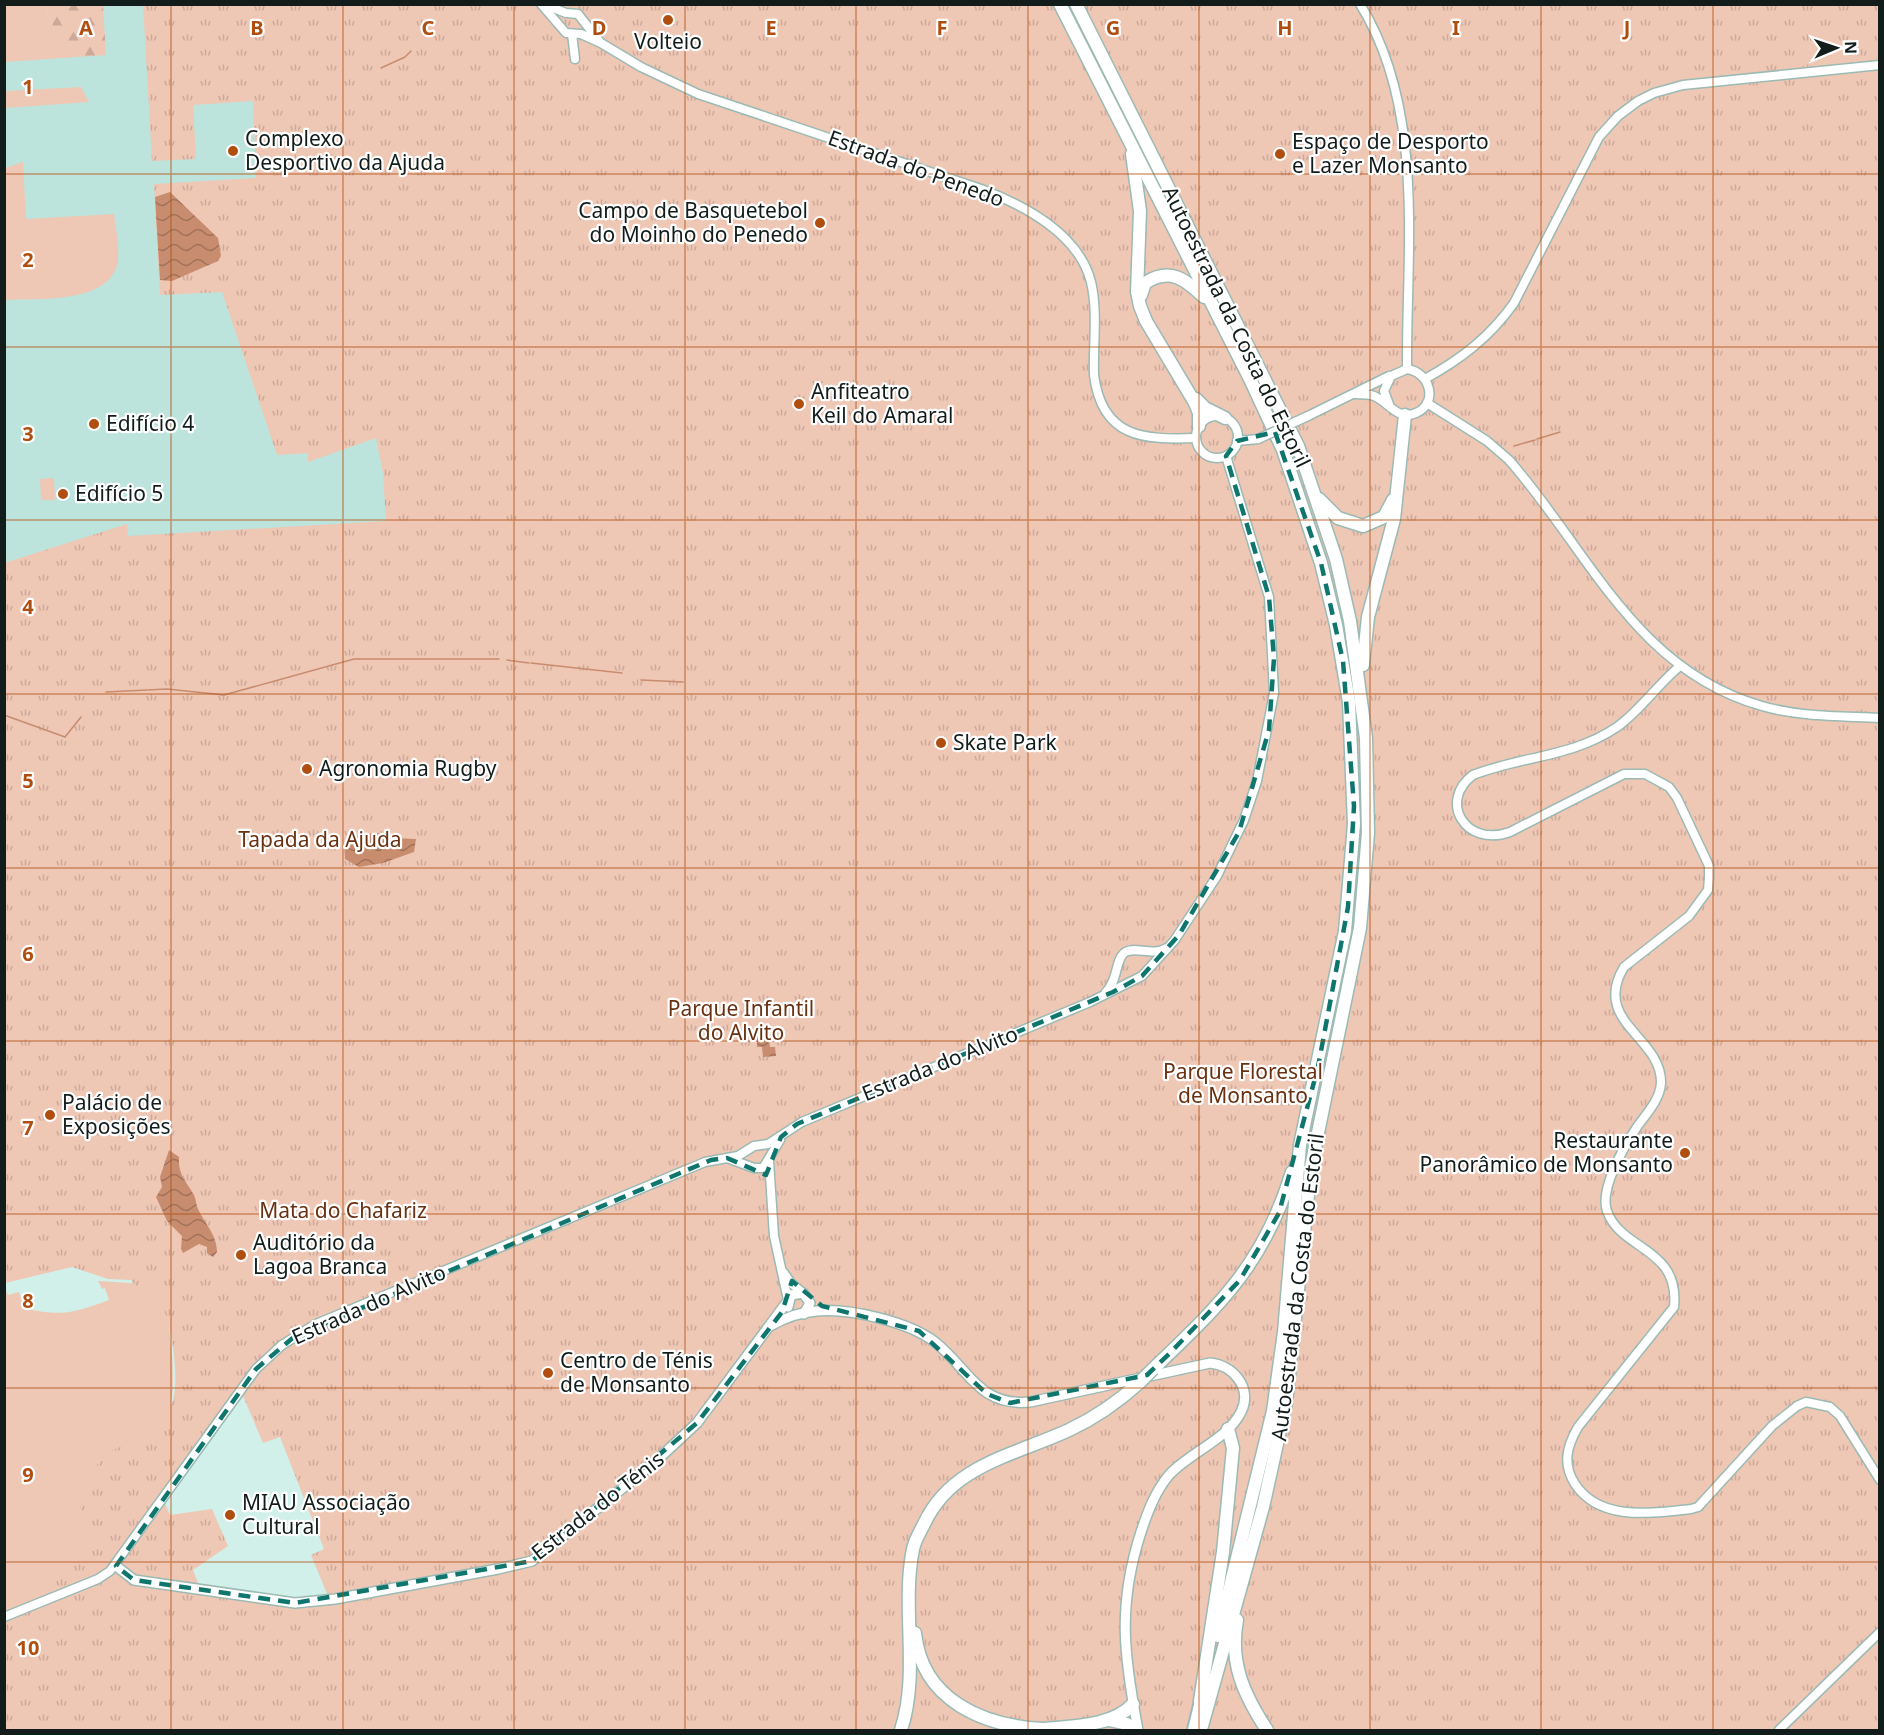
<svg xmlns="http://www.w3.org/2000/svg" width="1884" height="1735" viewBox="0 0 1884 1735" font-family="'Noto Sans',sans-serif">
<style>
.built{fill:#bde4dc}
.green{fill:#efc7b5}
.forest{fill:url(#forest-firs)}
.park{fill:url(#park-tufts);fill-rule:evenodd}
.water{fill:url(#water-waves)}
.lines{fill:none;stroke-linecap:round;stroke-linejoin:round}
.stream{stroke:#c88c6f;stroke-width:1.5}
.tertiary-casing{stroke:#9cbab4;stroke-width:11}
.secondary-casing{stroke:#9cbab4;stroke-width:12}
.trunk-casing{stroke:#9cbab4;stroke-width:14}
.motorway-casing{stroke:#9cbab4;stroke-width:15}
.tertiary{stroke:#fff;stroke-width:8}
.secondary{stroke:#fff;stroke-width:9}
.trunk{stroke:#fff;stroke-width:10}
.motorway{stroke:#fff;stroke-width:12}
.tertiary-bridge-casing{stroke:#9cbab4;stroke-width:11;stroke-linecap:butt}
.motorway-bridge-casing{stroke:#9cbab4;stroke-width:15;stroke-linecap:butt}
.tertiary-bridge{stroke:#fff;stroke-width:8}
.motorway-bridge{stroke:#fff;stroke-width:12}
.marked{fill:none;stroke:#0f766e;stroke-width:4.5;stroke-dasharray:12 8;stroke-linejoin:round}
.grid{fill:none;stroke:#b04e10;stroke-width:1.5;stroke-opacity:0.55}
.poi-dot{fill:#b04e10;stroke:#fff;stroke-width:2}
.labels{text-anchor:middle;stroke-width:4.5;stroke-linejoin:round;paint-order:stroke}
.poi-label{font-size:21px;fill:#121d1b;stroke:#fff;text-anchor:start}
.street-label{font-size:21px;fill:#121d1b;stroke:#fff}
.park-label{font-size:21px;fill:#693111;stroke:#fff}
.grid-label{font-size:20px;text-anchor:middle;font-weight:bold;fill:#b04e10;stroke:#fff;stroke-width:4.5;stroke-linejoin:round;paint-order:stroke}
</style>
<defs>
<pattern id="forest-firs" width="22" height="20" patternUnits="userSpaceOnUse" patternTransform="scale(1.5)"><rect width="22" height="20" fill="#efc7b5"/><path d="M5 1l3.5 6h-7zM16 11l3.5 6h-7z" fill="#ccaa9b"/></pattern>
<pattern id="park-tufts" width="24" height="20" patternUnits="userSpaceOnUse" patternTransform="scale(1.5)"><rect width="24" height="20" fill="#efc7b5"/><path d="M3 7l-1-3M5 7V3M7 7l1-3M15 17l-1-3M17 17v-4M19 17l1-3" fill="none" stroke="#ccaa9b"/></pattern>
<pattern id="water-waves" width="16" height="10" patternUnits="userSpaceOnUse" patternTransform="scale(1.5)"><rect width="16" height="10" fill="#c88c6f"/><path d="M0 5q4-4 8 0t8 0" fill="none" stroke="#a1725a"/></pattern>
</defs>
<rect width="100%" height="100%" fill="#d1f0ea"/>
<polygon class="built" points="145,5 264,94 268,184 221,284 378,433 387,473 388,522 5,565 5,60 99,6"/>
<g class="green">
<polygon points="4,5 45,5 55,32 67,41 76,57 5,62"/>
<polygon points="81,87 89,102 5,108 5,91"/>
<path d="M23 162 26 219 114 214C116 228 119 246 118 260 112 305 37 298 5 300V163V168Z"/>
<polygon points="54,478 55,500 41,500 40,479"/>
<path d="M98 1281 164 1285C168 1330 178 1367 170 1412L91 1577 4 1613V1286L8 1295 19 1292 24 1308C62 1317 73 1313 109 1300L105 1288 102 1289Z"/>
</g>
<polygon class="forest" points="45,5 103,5 106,55 76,57 67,41 55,32"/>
<path class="park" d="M143 5H1879V1730H5V1620L47 1603 54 1575 90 1536C78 1508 72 1490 96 1466 101 1461 107 1453 113 1450 122 1445 135 1445 142 1438 151 1430 164 1418 170 1408 183 1384 170 1315 157 1292H140L131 1280 108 1279 72 1267 5 1283 4 563 127 524 128 536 386 521 383 473 376 438 308 462V453L277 455 222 292 160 295 154 184 256 178 253 101 193 105 196 159 152 161ZM240 1389 263 1443 280 1437 324 1549 311 1555 330 1601 292 1603 200 1588 193 1570 228 1546 212 1509 170 1515 162 1496Z"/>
<g class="water">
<polygon points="170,192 218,238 221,256 218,261 172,281 160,280 155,197"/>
<polygon points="381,833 393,838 416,839 414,852 383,863 359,867 345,859 344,843 361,834"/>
<polygon points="757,1033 768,1033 770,1047 775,1047 776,1056 763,1057 762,1047 757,1047"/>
<path d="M169 1150 179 1157C178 1175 186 1181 194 1195 196 1199 196 1205 198 1209 205 1224 217 1235 217 1252L213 1257 207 1253V1247L199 1244 183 1253 181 1249 182 1236 167 1221 156 1197 162 1187 160 1177Z"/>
</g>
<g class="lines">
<g class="stream">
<polyline points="381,68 405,57 411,51"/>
<polyline points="1537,439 1560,432"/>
<polyline points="1514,446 1535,440"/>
<polyline points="507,660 529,663"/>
<polyline points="531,663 622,673"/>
<polyline points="641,680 683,682"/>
<polyline points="106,692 167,689 224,695 354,659 499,659"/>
<polyline points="4,715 65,737 81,717"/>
</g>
<defs>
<g id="tertiary">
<path d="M541 4 566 33 581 34 601 43 641 67 698 94 981 189C1024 205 1079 234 1091 282 1098 311 1093 345 1094 375 1102 438 1143 440 1196 438"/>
<polyline points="543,4 566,13 578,14 599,41"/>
<path d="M1360 4C1426 110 1406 250 1407 369"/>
<polyline points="572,34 575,59"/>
<path d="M1425 379C1461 359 1490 337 1514 303L1599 137 1618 116 1638 101 1654 93 1683 85 1880 65"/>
<path d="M1355 394C1361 394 1369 394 1374 396 1389 402 1397 421 1416 413 1439 403 1430 372 1407 369L1391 376 1384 391 1390 407"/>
<path d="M1427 403 1487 441 1509 460C1589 551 1635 670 1762 706 1799 717 1841 716 1880 718"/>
<polyline points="1308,416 1389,376"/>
<circle cx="1217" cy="437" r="21"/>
<polyline points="1237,441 1258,439"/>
<path d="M1680 666C1658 684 1640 711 1617 727 1573 757 1522 756 1473 775 1438 801 1465 848 1510 832L1624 774H1645L1669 787 1677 798 1703 853 1709 866V878L1708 890 1689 916 1624 967C1591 1022 1662 1037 1661 1083 1660 1100 1646 1114 1637 1127 1625 1145 1599 1189 1607 1211 1621 1251 1680 1247 1674 1307L1578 1427C1567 1446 1562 1464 1575 1484 1600 1522 1652 1513 1691 1509L1698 1507 1772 1426 1797 1406 1806 1402 1830 1407 1840 1416 1880 1480"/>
<path d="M1106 992C1118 981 1115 961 1124 953 1134 945 1152 957 1167 948"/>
<polyline points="727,1158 754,1168 763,1168 780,1140"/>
<polyline points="769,1161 774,1236 788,1300"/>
<polyline points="784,1273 791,1283 803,1293"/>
<polyline points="4,1617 98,1579 110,1571 256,1369 282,1345 316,1324 705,1162 738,1156 754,1146 768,1144 802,1122 1090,1002 1142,976 1174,941 1217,876 1244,820 1257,781 1274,693 1269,597 1226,456"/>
<polyline points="1779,1730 1880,1632"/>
</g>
<g id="secondary">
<polyline points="788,1307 791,1295 803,1293 810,1303 804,1314"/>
<path d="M770 1326C784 1318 801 1312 817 1311 850 1308 909 1322 935 1342 969 1369 979 1407 1030 1402L1210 1363C1233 1365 1253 1388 1241 1412 1227 1440 1190 1452 1169 1475 1155 1492 1148 1511 1141 1532 1117 1606 1124 1656 1138 1730"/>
<polyline points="116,1566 134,1580 295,1603 335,1599 498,1569 532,1561 655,1462 697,1423 787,1302"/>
</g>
<polyline id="trunk" points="1193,1730 1200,1701"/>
<g id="motorway">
<polyline points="1060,4 1250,379 1283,450 1321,563 1336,625 1349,702 1354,824 1345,931 1300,1145 1284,1332 1273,1411 1218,1636"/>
<polyline points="1076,4 1298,446 1336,559 1350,621 1366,738 1368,833 1360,928 1311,1167 1286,1403 1263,1507 1202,1726"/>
<polyline points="1132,154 1140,211 1137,292 1140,306 1146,321 1195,403 1199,413 1199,426"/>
<path d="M1141 295 1145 283C1170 267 1185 279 1204 297"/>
<polyline points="1196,399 1205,408 1225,418"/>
<polyline points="1319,499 1338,518 1363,526 1384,517 1393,500"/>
<polyline points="1363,665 1368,617 1394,519 1405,415"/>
<path d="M1153 1369C1220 1305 1264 1264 1292 1172"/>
<path d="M1237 1620C1229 1663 1244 1695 1267 1730"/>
<path d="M915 1633C922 1701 984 1726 1043 1729"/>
<polyline points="1200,1701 1223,1552 1233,1448 1228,1429"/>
<polyline points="1109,1720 1127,1724 1134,1730"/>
<path d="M901 1730C920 1672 901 1608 913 1549 915 1540 920 1532 924 1524 951 1465 1015 1455 1069 1430 1095 1418 1119 1401 1140 1382"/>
<path d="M1036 1730C1066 1726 1112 1728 1133 1704"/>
</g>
</defs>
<use href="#tertiary" class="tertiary-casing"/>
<use href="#secondary" class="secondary-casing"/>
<use href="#trunk" class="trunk-casing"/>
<use href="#motorway" class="motorway-casing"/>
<use href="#tertiary" class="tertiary"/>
<use href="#secondary" class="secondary"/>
<use href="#trunk" class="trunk"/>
<use href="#motorway" class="motorway"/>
<defs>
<polyline id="tertiary-bridge" points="1258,439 1308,416"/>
<polyline id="motorway-bridge" points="1140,1382 1153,1369"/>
</defs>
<use href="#tertiary-bridge" class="tertiary-bridge-casing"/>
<use href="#motorway-bridge" class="motorway-bridge-casing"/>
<use href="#tertiary-bridge" class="tertiary-bridge"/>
<use href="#motorway-bridge" class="motorway-bridge"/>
</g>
<path class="marked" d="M1275 432 1321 563 1343 661 1354 806 1348 907 1318 1067 1279 1213 1240 1280 1170 1353 1147 1375 1010 1403 987 1394 919 1331 822 1306 792 1281 782 1312 697 1423 532 1561 295 1603 134 1580 116 1566 256 1369 295 1336 711 1160 727 1158 766 1175 781 1137 797 1124 1113 992 1142 976 1179 935 1239 832 1269 730 1274 658 1269 597 1226 456 1237 441Z"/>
<path class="grid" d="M171 4V1730M343 4V1730M514 4V1730M685 4V1730M856 4V1730M1028 4V1730M1199 4V1730M1370 4V1730M1541 4V1730M1713 4V1730M4 174H1880M4 347H1880M4 520H1880M4 694H1880M4 868H1880M4 1041H1880M4 1214H1880M4 1388H1880M4 1562H1880"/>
<g class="poi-dot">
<circle cx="668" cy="20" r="6"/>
<circle cx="233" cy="151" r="6"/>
<circle cx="1280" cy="154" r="6"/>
<circle cx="820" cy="223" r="6"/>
<circle cx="799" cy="404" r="6"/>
<circle cx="94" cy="424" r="6"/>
<circle cx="63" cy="494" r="6"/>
<circle cx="941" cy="743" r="6"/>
<circle cx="307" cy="769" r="6"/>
<circle cx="50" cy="1115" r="6"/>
<circle cx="1685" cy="1153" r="6"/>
<circle cx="241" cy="1255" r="6"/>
<circle cx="548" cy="1373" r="6"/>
<circle cx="230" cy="1515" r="6"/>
</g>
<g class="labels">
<g class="poi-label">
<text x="668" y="49" text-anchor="middle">Volteio</text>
<text x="245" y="146">Complexo<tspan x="245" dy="24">Desportivo da Ajuda</tspan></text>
<text x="1292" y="149">Espaço de Desporto<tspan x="1292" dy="24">e Lazer Monsanto</tspan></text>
<text x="808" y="218" text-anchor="end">Campo de Basquetebol<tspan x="808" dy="24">do Moinho do Penedo</tspan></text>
<text x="811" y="399">Anfiteatro<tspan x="811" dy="24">Keil do Amaral</tspan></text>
<text x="106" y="431">Edifício 4</text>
<text x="75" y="501">Edifício 5</text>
<text x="953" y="750">Skate Park</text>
<text x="319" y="776">Agronomia Rugby</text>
<text x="62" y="1110">Palácio de<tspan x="62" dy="24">Exposições</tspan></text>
<text x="1673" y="1148" text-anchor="end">Restaurante<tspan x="1673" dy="24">Panorâmico de Monsanto</tspan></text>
<text x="253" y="1250">Auditório da<tspan x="253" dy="24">Lagoa Branca</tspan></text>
<text x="560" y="1368">Centro de Ténis<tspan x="560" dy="24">de Monsanto</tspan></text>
<text x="242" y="1510">MIAU Associação<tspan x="242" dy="24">Cultural</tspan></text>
</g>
<g class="street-label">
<text transform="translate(916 169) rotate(20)" y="7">Estrada do Penedo</text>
<text transform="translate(1236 327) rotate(64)" y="7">Autoestrada da Costa do Estoril</text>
<text transform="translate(940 1064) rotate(-22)" y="7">Estrada do Alvito</text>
<text transform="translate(1298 1287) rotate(-83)" y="7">Autoestrada da Costa do Estoril</text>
<text transform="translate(369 1305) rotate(-24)" y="7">Estrada do Alvito</text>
<text transform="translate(598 1506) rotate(-38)" y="7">Estrada do Ténis</text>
</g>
<g class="park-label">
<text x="320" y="847">Tapada da Ajuda</text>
<text x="741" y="1016">Parque Infantil<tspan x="741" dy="24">do Alvito</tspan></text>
<text x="1243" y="1079">Parque Florestal<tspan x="1243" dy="24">de Monsanto</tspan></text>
<text x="343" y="1218">Mata do Chafariz</text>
</g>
</g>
<g class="grid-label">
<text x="86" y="35">A</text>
<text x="257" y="35">B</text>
<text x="428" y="35">C</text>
<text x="599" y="35">D</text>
<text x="771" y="35">E</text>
<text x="942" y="35">F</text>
<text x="1113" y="35">G</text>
<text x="1285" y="35">H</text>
<text x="1456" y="35">I</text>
<text x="1627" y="35">J</text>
<text x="28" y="94">1</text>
<text x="28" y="267">2</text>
<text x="28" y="441">3</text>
<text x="28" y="614">4</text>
<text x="28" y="788">5</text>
<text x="28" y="961">6</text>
<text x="28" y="1135">7</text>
<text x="28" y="1308">8</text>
<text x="28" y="1482">9</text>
<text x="28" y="1655">10</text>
</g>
<rect width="1884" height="1735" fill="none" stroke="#121d1b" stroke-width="12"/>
<g transform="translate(1836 48) rotate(88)" stroke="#ffffff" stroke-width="4.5" paint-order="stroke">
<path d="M0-4.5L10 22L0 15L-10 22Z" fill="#121d1b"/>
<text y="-9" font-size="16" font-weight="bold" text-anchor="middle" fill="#121d1b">N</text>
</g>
</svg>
